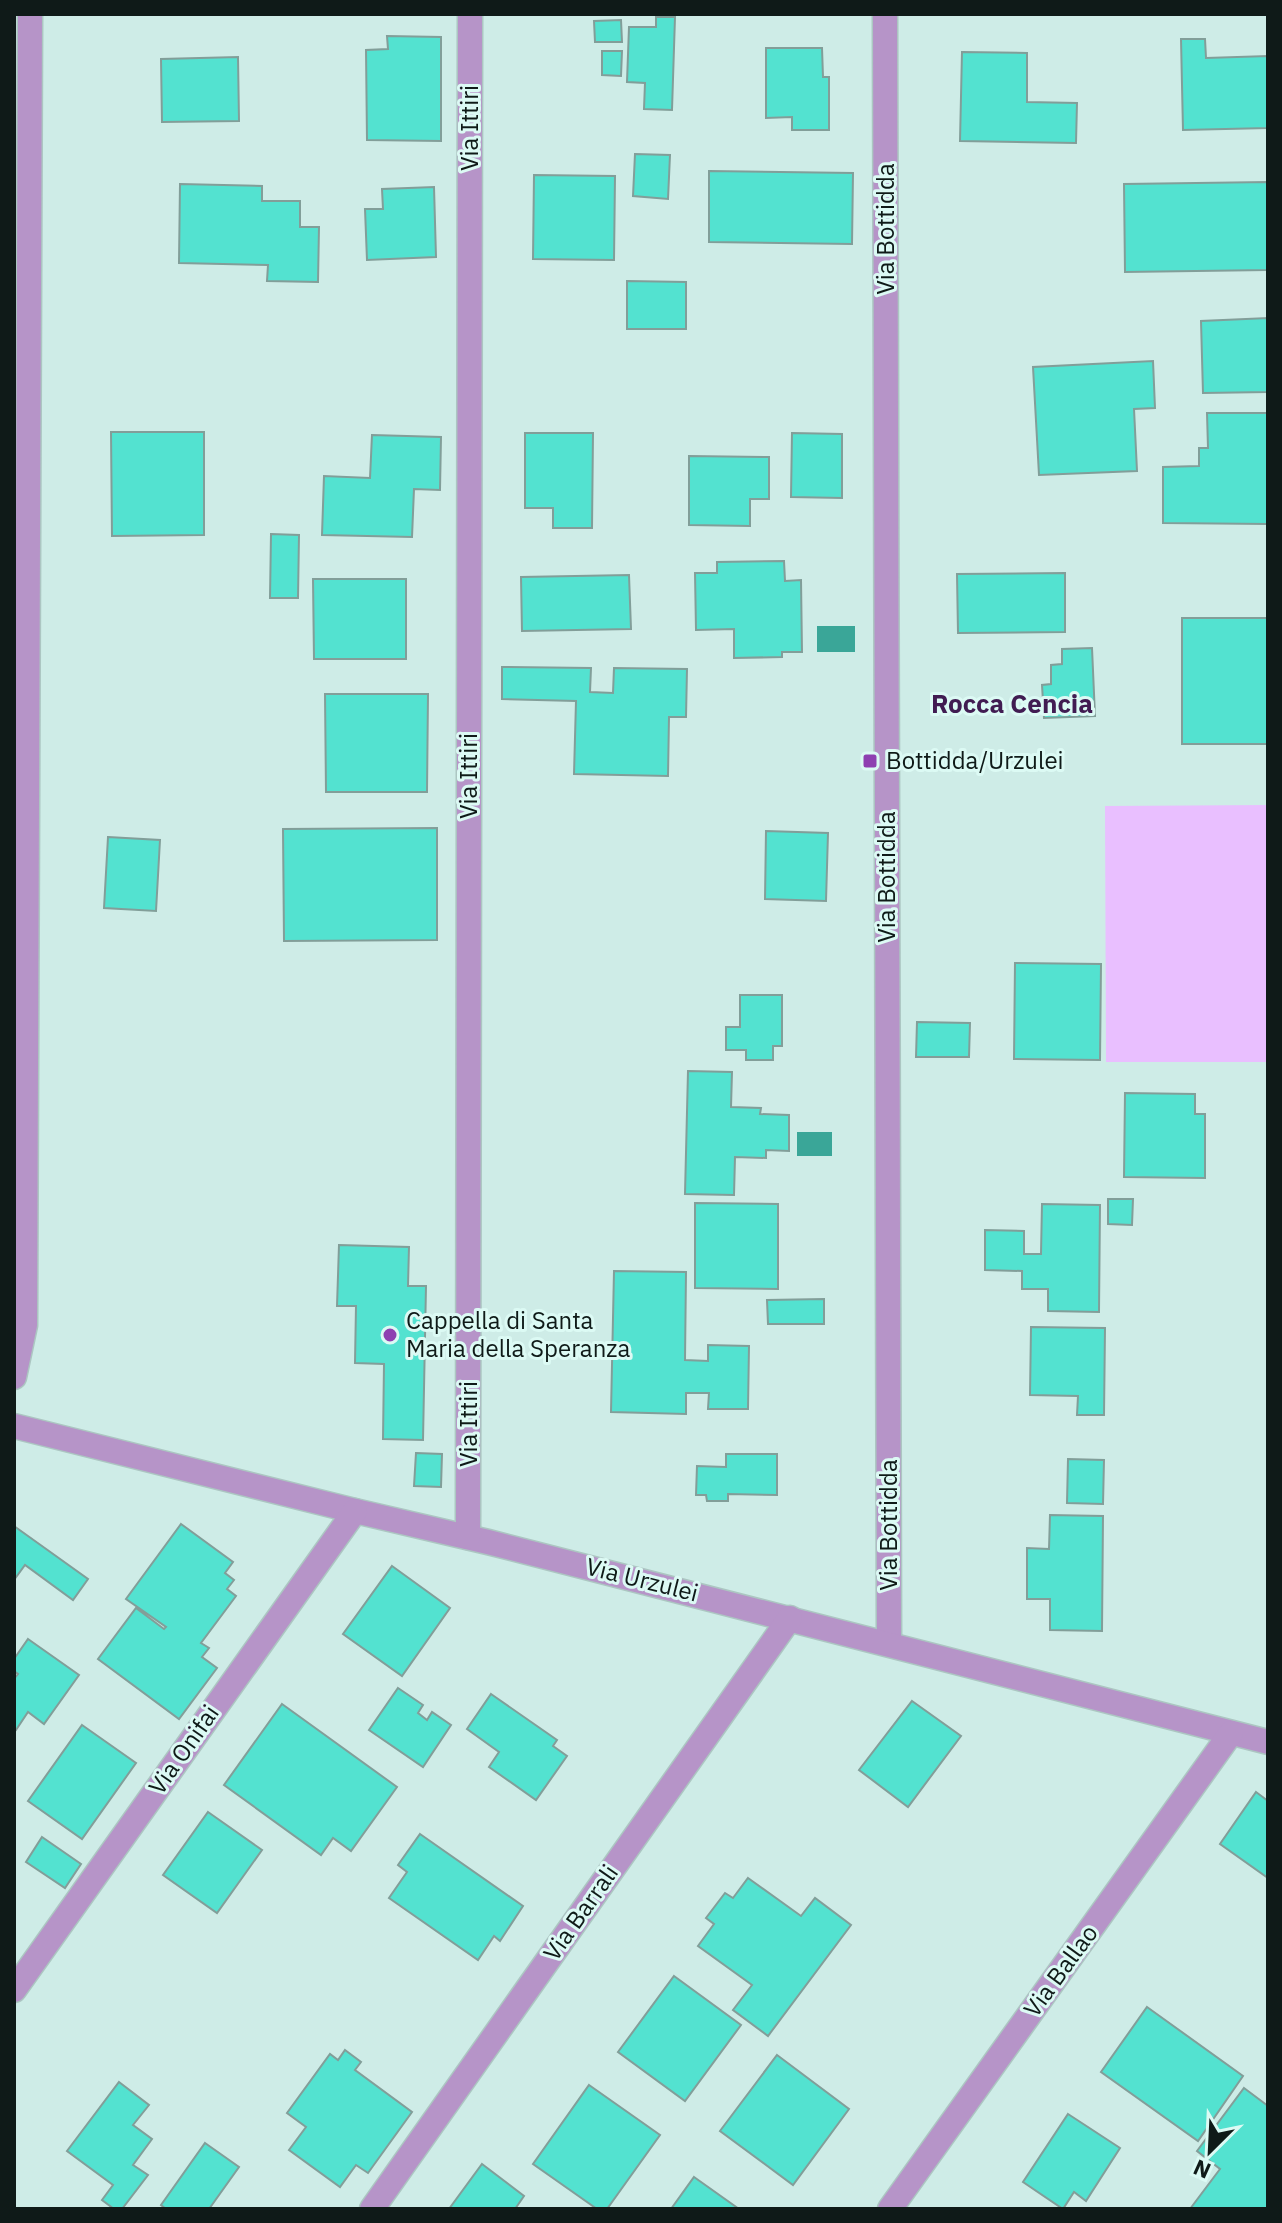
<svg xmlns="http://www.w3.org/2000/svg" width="1282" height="2223" viewBox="0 0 1282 2223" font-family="'IBM Plex Sans',sans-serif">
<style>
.green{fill:#e9bfff}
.water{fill:#3aa698}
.building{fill:#53e2d0;stroke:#829e99;stroke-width:2}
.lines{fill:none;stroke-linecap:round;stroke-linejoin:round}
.minor-casing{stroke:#acc6c2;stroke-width:27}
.minor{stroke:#b694c8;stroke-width:24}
.poi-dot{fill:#8e40b1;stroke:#dcfaf4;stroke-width:3}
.labels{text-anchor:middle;stroke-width:6;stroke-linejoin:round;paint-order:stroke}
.street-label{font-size:24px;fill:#0f1a18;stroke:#dcfaf4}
.poi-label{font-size:24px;fill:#0f1a18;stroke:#dcfaf4;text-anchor:start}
.neighbourhood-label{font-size:26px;font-weight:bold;fill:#411c52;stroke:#dcfaf4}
</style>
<rect width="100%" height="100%" fill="#ceece7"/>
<polygon class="green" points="1268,805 1268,1062 1106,1062 1105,806"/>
<g class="water">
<rect x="817" y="626" width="38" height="26"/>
<rect x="797" y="1132" width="35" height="24"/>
</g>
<g class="building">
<polygon points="656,17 675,17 672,110 644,109 645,83 627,82 629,27 656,27"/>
<polygon points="621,20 622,42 595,42 594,21"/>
<polygon points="387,36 441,37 441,141 367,140 366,50 388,49"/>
<polygon points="1181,39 1205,39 1206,58 1268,56 1268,128 1183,130"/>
<polygon points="766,48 822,48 823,77 829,77 829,130 792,130 792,117 766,118"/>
<polygon points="602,51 622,51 621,76 602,75"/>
<polygon points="962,52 1027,53 1027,102 1077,103 1076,143 960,141"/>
<polygon points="238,57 239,121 162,122 161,59"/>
<polygon points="635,154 670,155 668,199 633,196"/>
<polygon points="709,171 853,173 852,244 709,242"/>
<polygon points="534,175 615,176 614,260 533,259"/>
<polygon points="1268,182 1267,270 1125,272 1124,184"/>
<polygon points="180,184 262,186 262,201 300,201 300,227 319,227 318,282 267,281 268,265 179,263"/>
<polygon points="434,187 436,257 367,260 365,209 383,209 382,189"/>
<polygon points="627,281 686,282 686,329 627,329"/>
<polygon points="1268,318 1268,392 1203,393 1201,321"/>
<polygon points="1153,361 1155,408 1134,409 1137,471 1039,475 1033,367"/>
<polygon points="1207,413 1268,413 1268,524 1163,523 1163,467 1199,466 1199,448 1208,448"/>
<polygon points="111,432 204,432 204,535 112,536"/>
<polygon points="525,433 593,433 592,528 553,528 553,508 525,508"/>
<polygon points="792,433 842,434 842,498 791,497"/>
<polygon points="372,435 441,437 440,490 414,489 412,537 322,535 324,476 370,478"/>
<polygon points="689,456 769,457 769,499 750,499 750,526 689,525"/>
<polygon points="271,534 299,535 298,598 270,598"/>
<polygon points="784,561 785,581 801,580 802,652 782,652 782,657 734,658 734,629 696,630 695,573 717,573 717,562"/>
<polygon points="1065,573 1065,632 958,633 957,574"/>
<polygon points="629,575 631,629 522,631 521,577"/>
<polygon points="313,579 406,579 406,659 314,659"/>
<rect x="1182" y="618" width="86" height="126"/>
<polygon points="1092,648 1095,716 1044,718 1042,685 1051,684 1051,665 1062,664 1062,649"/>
<polygon points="502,667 591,668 590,692 613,693 614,668 687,669 686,717 669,717 668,776 574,774 576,701 502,699"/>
<polygon points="325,694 428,694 427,792 326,792"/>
<polygon points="437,828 437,940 284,941 283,829"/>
<polygon points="766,831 828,833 826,901 765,899"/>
<polygon points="108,837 160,840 156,911 104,908"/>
<polygon points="1015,963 1101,964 1100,1060 1014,1059"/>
<polygon points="740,995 782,995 782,1046 773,1046 773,1060 746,1060 746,1050 726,1050 726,1027 740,1027"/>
<polygon points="917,1022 970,1023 969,1057 916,1057"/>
<polygon points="688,1071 732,1072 731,1107 761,1108 760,1114 789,1115 789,1151 766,1150 766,1158 735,1157 734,1195 685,1194"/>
<polygon points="1125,1093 1195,1094 1195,1114 1205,1114 1205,1178 1124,1177"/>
<polygon points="1108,1199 1133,1199 1132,1225 1108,1224"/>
<polygon points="695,1203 778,1204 778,1289 695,1288"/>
<polygon points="1042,1204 1100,1205 1099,1312 1048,1311 1048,1289 1022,1289 1022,1271 985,1270 985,1230 1024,1231 1024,1254 1041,1254"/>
<polygon points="339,1245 409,1247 408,1286 426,1286 423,1440 383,1439 384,1364 355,1363 356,1306 337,1306"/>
<polygon points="614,1271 686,1272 685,1360 708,1361 708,1345 749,1346 748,1409 708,1409 709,1393 686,1393 686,1414 611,1412"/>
<polygon points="824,1299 824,1324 768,1324 767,1300"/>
<polygon points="1031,1327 1105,1328 1104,1415 1077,1415 1078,1396 1030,1395"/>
<polygon points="416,1453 442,1454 441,1487 414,1486"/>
<polygon points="726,1454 777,1454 777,1495 728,1494 728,1501 707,1501 706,1495 696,1495 697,1466 726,1467"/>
<polygon points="1068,1459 1104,1460 1103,1504 1067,1503"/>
<polygon points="1050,1515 1103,1516 1102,1631 1050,1630 1050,1599 1027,1599 1027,1548 1049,1549"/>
<polygon points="181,1524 233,1562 225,1573 234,1580 227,1589 236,1596 201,1643 209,1648 202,1657 217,1668 179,1719 98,1659 136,1608 164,1629 166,1627 126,1599"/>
<polygon points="14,1526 88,1579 73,1600 25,1565 14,1580"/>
<polygon points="392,1566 450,1608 402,1676 343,1634"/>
<polygon points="28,1639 79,1675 44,1724 28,1712 16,1730 14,1729 14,1679 18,1674 14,1671 14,1659"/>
<polygon points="398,1688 423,1705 418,1713 427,1720 432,1712 451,1725 423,1767 369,1730"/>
<polygon points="491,1694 557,1740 553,1746 567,1756 536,1800 489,1767 499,1752 467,1729"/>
<polygon points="912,1701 961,1736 908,1807 859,1770"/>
<polygon points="282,1704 397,1787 351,1851 333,1838 321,1855 224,1785"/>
<polygon points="82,1725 136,1763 82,1839 28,1801"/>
<polygon points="1256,1792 1268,1801 1268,1878 1220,1844"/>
<polygon points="208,1812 262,1850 217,1913 163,1875"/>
<polygon points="420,1834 523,1906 500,1941 494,1936 478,1960 389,1898 407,1872 398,1865"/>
<polygon points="42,1837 81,1864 65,1888 26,1862"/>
<polygon points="748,1878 801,1916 815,1898 851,1925 768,2036 733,2010 752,1985 698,1946 714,1924 706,1918 725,1893 733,1898"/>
<polygon points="674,1976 741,2025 685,2101 618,2052"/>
<polygon points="1147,2007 1243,2076 1198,2141 1101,2072"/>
<polygon points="345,2050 361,2062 355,2070 412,2112 368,2173 356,2165 340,2187 289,2150 306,2127 287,2113 330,2054 338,2060"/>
<polygon points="777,2055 849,2109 793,2185 720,2131"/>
<polygon points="119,2082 149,2105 133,2125 152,2139 133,2165 148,2175 122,2209 114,2209 102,2200 113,2185 67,2151"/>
<polygon points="589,2085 660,2135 607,2209 597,2209 533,2164"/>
<polygon points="1244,2088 1268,2106 1268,2209 1190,2209 1220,2169 1197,2151"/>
<polygon points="1068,2114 1120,2148 1086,2201 1074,2192 1063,2209 1023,2182"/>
<polygon points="205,2143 239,2167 209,2209 166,2209 161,2205"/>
<polygon points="482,2164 524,2196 515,2209 449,2209"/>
<polygon points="694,2177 739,2209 671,2209"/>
</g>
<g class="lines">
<defs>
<g id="minor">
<polyline points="885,14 889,1644"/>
<polyline points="14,1377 25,1325 30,14"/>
<polyline points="14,1426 355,1511 488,1542 1268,1742"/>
<polyline points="468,1537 470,14"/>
<polyline points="14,1990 355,1511"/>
<polyline points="372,2209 790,1618"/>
<polyline points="890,2209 1231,1733"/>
</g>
</defs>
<use href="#minor" class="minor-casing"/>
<use href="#minor" class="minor"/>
</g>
<g class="poi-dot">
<rect x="862" y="753" width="16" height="16" rx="4"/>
<circle cx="390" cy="1335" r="8"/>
</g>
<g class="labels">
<g class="street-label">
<text transform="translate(470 128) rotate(-90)" y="8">Via Ittiri</text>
<text transform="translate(886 229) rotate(-90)" y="8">Via Bottidda</text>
<text transform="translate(469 776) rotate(-90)" y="8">Via Ittiri</text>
<text transform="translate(887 877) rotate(-90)" y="8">Via Bottidda</text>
<text transform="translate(469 1424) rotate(-90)" y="8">Via Ittiri</text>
<text transform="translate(889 1525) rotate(-90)" y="8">Via Bottidda</text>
<text transform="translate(642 1580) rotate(14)" y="8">Via Urzulei</text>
<text transform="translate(184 1750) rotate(-55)" y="8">Via Onifai</text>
<text transform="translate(581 1913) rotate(-55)" y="8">Via Barrali</text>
<text transform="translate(1061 1971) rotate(-54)" y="8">Via Ballao</text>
</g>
<g class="poi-label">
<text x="886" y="769">Bottidda/Urzulei</text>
<text x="406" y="1329">Cappella di Santa<tspan x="406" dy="28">Maria della Speranza</tspan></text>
</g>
<g class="neighbourhood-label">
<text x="1012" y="713">Rocca Cencia</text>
</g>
</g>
<rect width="1282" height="2223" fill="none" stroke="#0f1a18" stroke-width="32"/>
<g transform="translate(1210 2151) rotate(204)" stroke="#dcfaf4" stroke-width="6" paint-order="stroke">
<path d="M0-6L14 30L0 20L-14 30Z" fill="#0f1a18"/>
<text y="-12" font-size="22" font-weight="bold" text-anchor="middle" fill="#0f1a18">N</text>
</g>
</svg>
